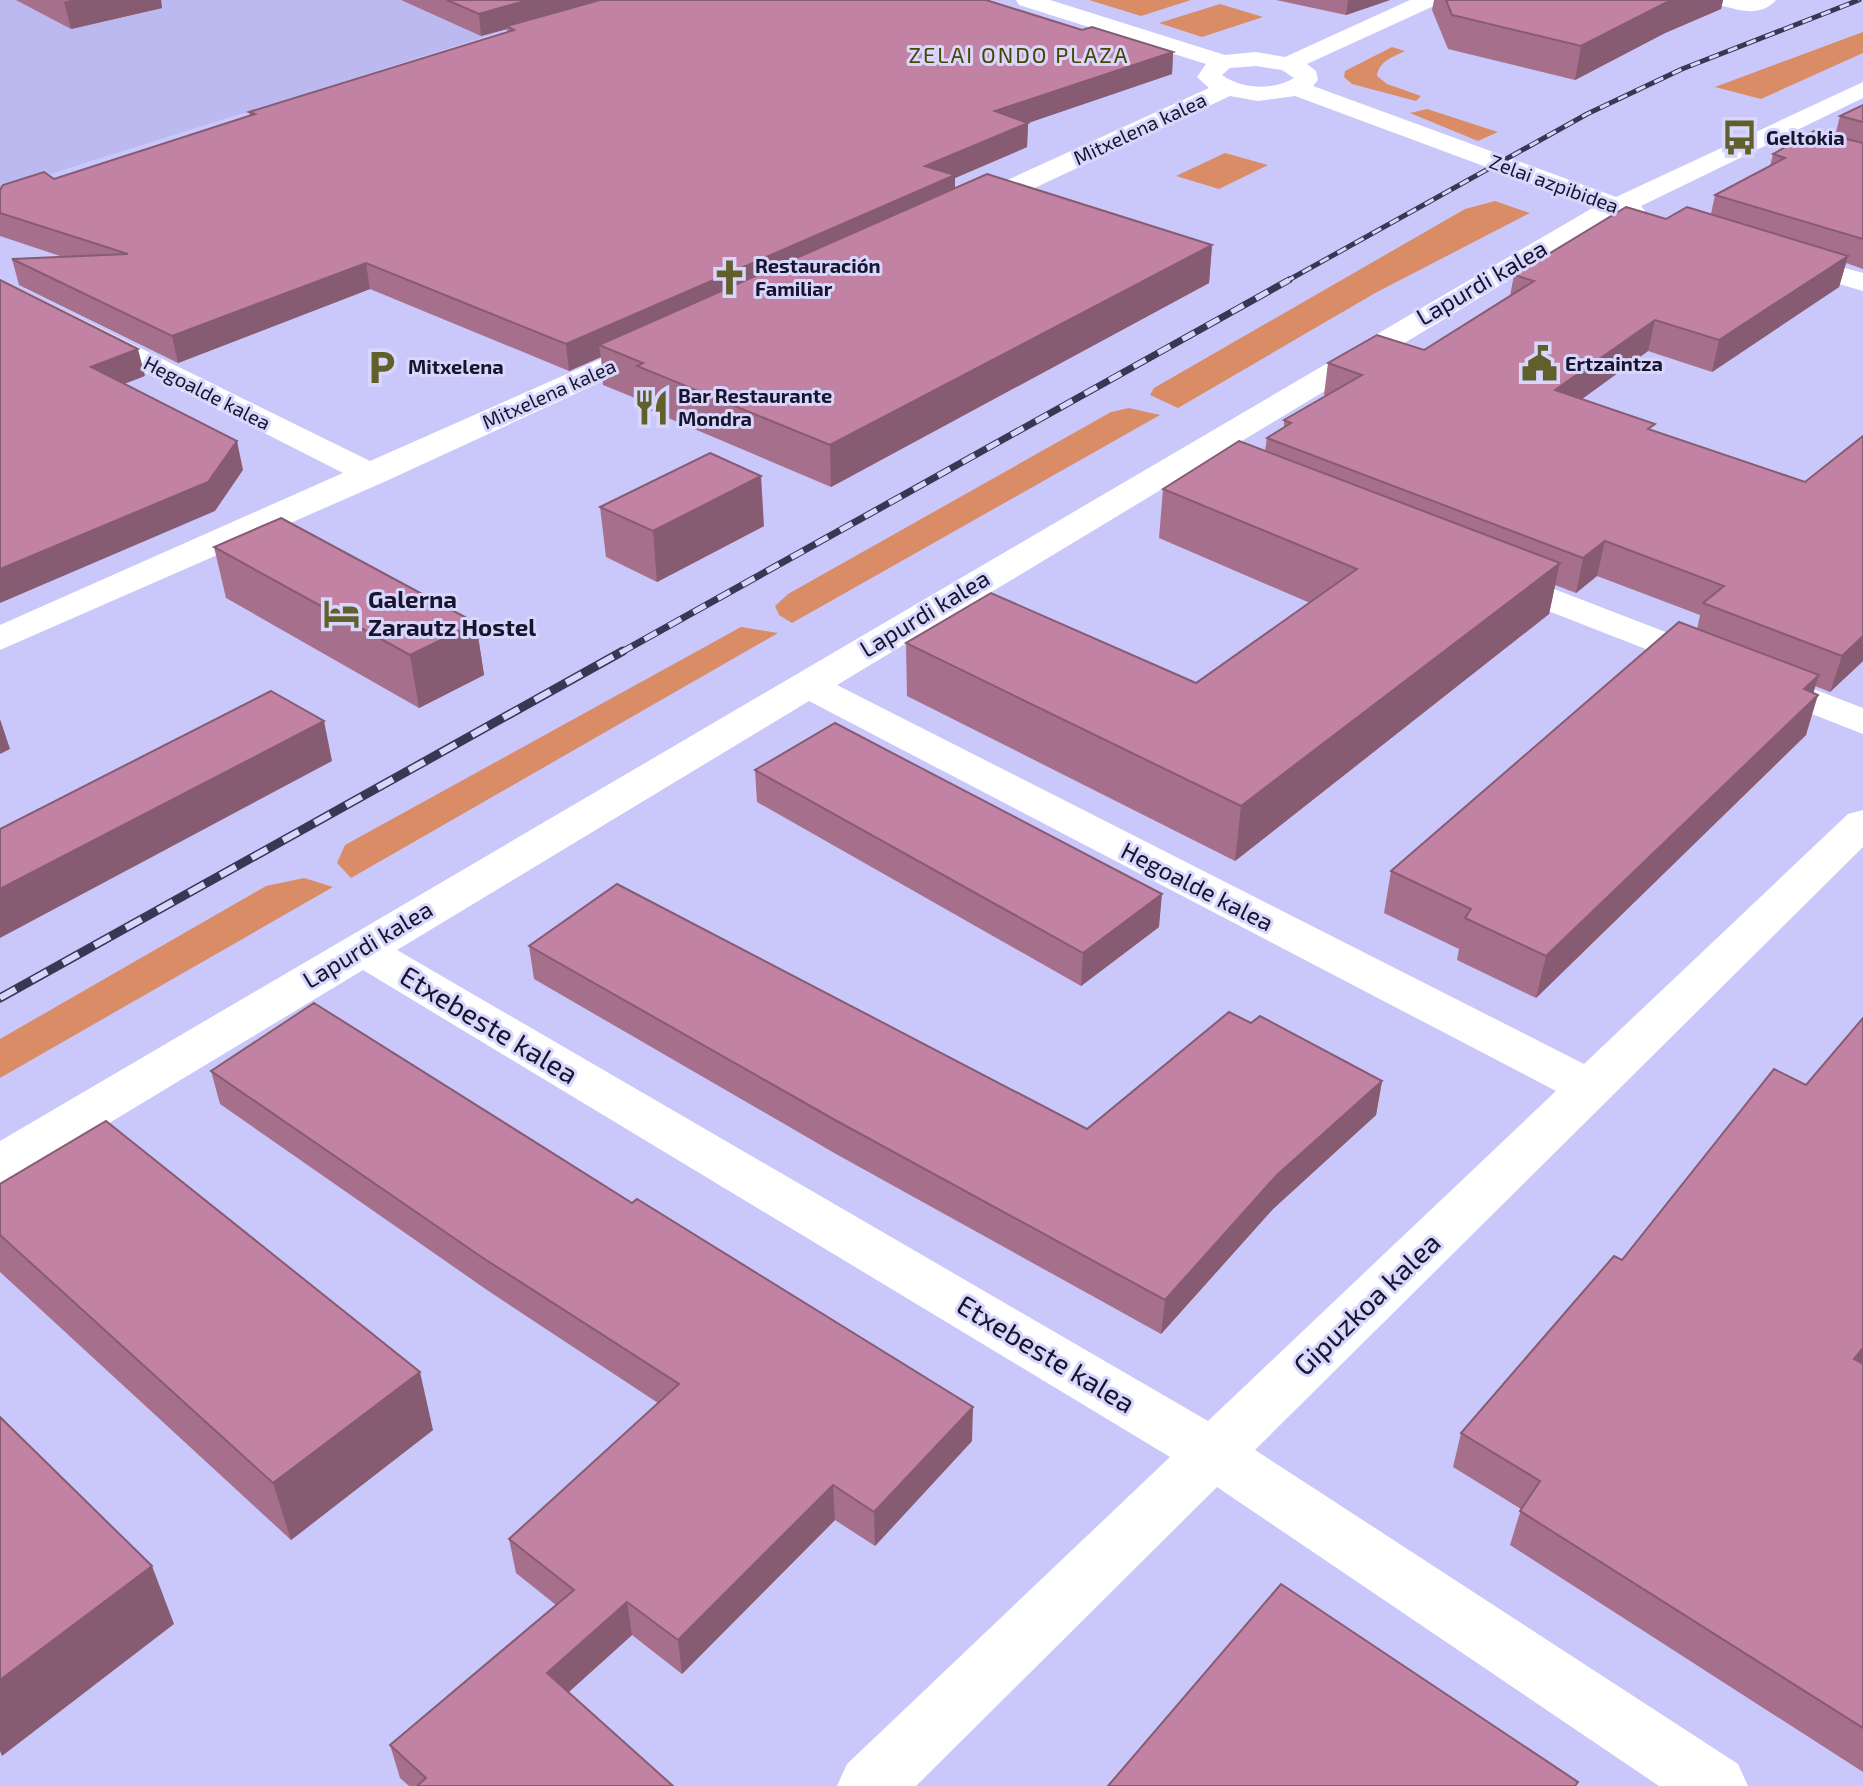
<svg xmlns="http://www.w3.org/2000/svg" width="1863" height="1786" viewBox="0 0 1863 1786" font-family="'Exo 2',sans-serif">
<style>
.built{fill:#bbb9f0}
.green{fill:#d98c65}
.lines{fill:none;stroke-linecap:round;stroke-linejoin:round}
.minor{fill:#fff;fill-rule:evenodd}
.rail-far2-casing{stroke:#393753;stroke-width:5}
.rail-far1-casing{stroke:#393753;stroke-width:7}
.rail-casing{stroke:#393753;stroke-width:9}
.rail-far2{stroke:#d8d6fd;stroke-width:3;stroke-dasharray:10;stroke-linecap:butt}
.rail-far1{stroke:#d8d6fd;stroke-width:5;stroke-dasharray:14;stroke-linecap:butt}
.rail{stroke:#d8d6fd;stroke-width:6;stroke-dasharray:18;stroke-linecap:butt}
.wall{fill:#a6708c}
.shaded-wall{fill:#875b72}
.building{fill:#c182a3;stroke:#875b72;stroke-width:2}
.labels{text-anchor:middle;stroke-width:6;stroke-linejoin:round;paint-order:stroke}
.far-street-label{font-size:20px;fill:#17152c;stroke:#d8d6fd}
.far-poi-label{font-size:20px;font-weight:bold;fill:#17152c;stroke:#d8d6fd;text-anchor:start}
.far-neighbourhood-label{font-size:22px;letter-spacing:2px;fill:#494604;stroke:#d8d6fd}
.street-label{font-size:24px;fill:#17152c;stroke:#d8d6fd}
.poi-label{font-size:24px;font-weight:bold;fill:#17152c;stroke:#d8d6fd;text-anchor:start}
.near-street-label{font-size:28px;fill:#17152c;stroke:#d8d6fd}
</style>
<rect width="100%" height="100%" fill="#cac8fb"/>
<polygon class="built" points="0,0 601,0 0,190"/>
<g class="green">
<polygon points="1089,0 1191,0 1141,16"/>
<polygon points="1220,4 1263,17 1202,37 1159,23"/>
<polygon points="1863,32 1863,53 1761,99 1715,87"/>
<path d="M1392 47 1405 51C1393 57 1379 61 1377 76L1387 84 1421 96 1416 101 1352 84 1344 77 1345 71Z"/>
<polygon points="1427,109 1498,132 1478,141 1410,113"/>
<polygon points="1225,153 1268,165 1219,189 1176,176"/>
<polygon points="1495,201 1530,213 1377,292 1178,408 1150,395 1154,388 1465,209"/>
<polygon points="1129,408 1160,415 792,623 779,615 775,606 788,594 1111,412"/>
<polygon points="741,627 778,633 351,878 337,863 345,845"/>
<polygon points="304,878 333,887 0,1078 0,1039 266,886"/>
</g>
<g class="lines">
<g class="minor">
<path d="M1016 0H1050L1225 55 1256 52 1285 57 1410 0H1439L1436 5 1307 64 1316 71 1318 80 1313 86 1616 197 1863 82V98L1641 206 1645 211 1641 217 1631 219 1619 216 1597 227 837 685 1584 1064 1848 814 1863 810V847L1255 1450 1738 1764 1748 1786H1659L1217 1487 916 1786H837L847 1764 1170 1457 363 970 18 1178 0 1183V1141L1594 207 1295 96 1258 101 1230 96 977 215H957L953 209 957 203 1209 88 1197 77 1206 64 1019 5ZM1256 66 1282 70 1294 78C1273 91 1241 89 1222 75L1230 68ZM809 701 1556 1091 1208 1421 397 950Z"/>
<path d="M1716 0H1776C1760 18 1739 10 1719 5Z"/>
<polygon points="1785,251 1863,273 1863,291 1775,265 1771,259 1775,253"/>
<polygon points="0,279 370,461 644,340 655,337 666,340 670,346 666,352 384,482 0,650 0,625 343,473 0,299"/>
<polygon points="1497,567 1863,708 1863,734 1484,586 1479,578 1484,570"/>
</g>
<defs>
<polyline id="rail-far2" points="1285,282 1587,114 1682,69 1859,0"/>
<polyline id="rail-far1" points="620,653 1289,280"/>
<polyline id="rail" points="0,998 623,651"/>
</defs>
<use href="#rail-far2" class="rail-far2-casing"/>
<use href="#rail-far1" class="rail-far1-casing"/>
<use href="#rail" class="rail-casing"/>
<use href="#rail-far2" class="rail-far2"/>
<use href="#rail-far1" class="rail-far1"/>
<use href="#rail" class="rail"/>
</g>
<g class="wall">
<polygon points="16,0 161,0 162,8 71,29"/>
<polygon points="401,0 986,0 1082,30 1173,52 1172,74 1028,123 1027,147 955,178 955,188 1212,245 1209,283 831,487 640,406 640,400 603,385 601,357 569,371 370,289 178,363 19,285 12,259 63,257 0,236 0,190 54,179 250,116 249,112 507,32 507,29 481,36"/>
<polygon points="1276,0 1390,0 1346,15"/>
<polygon points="1434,0 1723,0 1721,9 1665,33 1575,80 1448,49 1432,10"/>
<polygon points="1863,105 1863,269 1846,263 1839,287 1712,372 1648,351 1582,399 1653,431 1805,482 1863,436 1863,661 1830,692 1815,686 1806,735 1536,998 1457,960 1459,949 1384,913 1391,871 1697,629 1700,615 1597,576 1576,593 1555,585 1549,614 1235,861 907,696 906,643 1196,683 1310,603 1159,538 1163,489 1265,451 1267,438 1284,427 1284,420 1326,396 1324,395 1328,363 1424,350 1510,296 1514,275 1666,219 1711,214 1715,195 1770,166 1773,154 1835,136 1840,116"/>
<polygon points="600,507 764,526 657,582 606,557"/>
<polygon points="214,547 476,623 484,675 419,708 226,598"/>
<polygon points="755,770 1159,927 1081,986 757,802"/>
<polygon points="529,946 1087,1129 1251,1023 1382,1081 1376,1115 1273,1209 1161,1334 836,1154 534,979"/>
<polygon points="1863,1018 1863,1772 1510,1545 1521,1509 1453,1467 1461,1433 1622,1260 1806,1085"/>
<polygon points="211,1071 972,1441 875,1546 835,1520 682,1674 632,1635 569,1692 673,1786 409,1786 400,1778 390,1745 556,1605 516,1573 509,1539 658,1403 487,1290 220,1104"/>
<polygon points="0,1184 433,1430 291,1540 0,1272"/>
</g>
<g class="shaded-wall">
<polygon points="71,0 161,0 162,8 71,29 64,2"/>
<polygon points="528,0 606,0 507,26 507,29 481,36 479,14"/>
<polygon points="1348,0 1390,0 1346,15"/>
<polygon points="1671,0 1723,0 1721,9 1665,33 1575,80 1581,46"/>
<polygon points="1173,52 1172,74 1028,123 1027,147 955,178 955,200 599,345 601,357 569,371 566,344 925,166 995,111"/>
<polygon points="1212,245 1209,283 831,487 830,445"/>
<polygon points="1848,256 1839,287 1712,372 1719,340"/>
<polygon points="366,263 370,289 178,363 172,336"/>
<polygon points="1655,320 1648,351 1549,423 1555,390"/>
<polygon points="138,349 145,376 98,394 91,367"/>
<polygon points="237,441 243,470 215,511 0,603 0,569"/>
<polygon points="761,476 764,526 657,582 653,531"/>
<polygon points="1605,541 1597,576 1576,593 1583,558"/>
<polygon points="1560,563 1549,614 1235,861 1241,806"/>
<polygon points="476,623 484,675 419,708 410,655"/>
<polygon points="1863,636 1863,661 1830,692 1842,656"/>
<polygon points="1819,675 1810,703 1818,695 1806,735 1536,998 1546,956"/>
<polygon points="0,719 10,749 0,754"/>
<polygon points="324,721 332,761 0,938 0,889"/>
<polygon points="1162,894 1159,927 1081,986 1083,953"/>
<polygon points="1382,1081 1376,1115 1273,1209 1161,1334 1165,1300 1277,1175"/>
<polygon points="1863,1348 1863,1364 1854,1359"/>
<polygon points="420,1372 433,1430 291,1540 273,1483"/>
<polygon points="973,1407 972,1441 875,1546 874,1512"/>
<polygon points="833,1485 835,1520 682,1674 678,1640"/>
<polygon points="152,1566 174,1624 2,1756 0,1751 0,1680"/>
<polygon points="627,1602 632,1635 553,1706 547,1673"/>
</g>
<g class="building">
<polygon points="447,0 528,0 479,14"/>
<polygon points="600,0 986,0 1082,30 1092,27 1173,52 995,111 1028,123 925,166 955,175 566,344 366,263 172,336 12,259 128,254 0,213 0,190 3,185 44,172 54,179 255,114 249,112 514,30 507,26"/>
<polygon points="1446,0 1671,0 1581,46 1452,15"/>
<polygon points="1863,105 1863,122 1840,116"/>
<polygon points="1814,131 1863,143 1863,239 1715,195 1785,158 1773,154"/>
<polygon points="987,174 1212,245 830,445 637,366 643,363 599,345"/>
<polygon points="1626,207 1666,219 1687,207 1848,256 1719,340 1655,320 1555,390 1655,424 1648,429 1805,482 1863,436 1863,636 1842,656 1703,603 1724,586 1605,541 1583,558 1267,438 1291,423 1284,420 1362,375 1328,363 1377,335 1424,350 1534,281 1514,275"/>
<polygon points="0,280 138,349 91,367 237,441 208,482 0,569"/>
<polygon points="1239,441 1560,563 1241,806 906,643 991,593 1196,683 1357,569 1163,489"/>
<polygon points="710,453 761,476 653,531 600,507"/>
<polygon points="281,518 476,623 410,655 214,547"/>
<polygon points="1679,622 1819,675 1804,689 1818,695 1546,956 1465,918 1471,909 1391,871"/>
<polygon points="271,691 324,721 0,889 0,829"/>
<polygon points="835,723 1162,894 1083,953 755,770"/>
<polygon points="617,884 1087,1129 1229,1012 1251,1023 1260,1016 1382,1081 1277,1175 1165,1300 835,1120 529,946"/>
<polygon points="314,1003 632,1203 637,1199 973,1407 874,1512 833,1485 678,1640 627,1602 547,1673 673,1786 417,1786 426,1778 390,1745 574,1590 509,1539 679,1384 480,1256 211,1071"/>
<polygon points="1863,1018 1863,1348 1854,1359 1863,1364 1863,1728 1520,1511 1540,1481 1461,1433 1614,1256 1622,1260 1774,1069 1806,1085"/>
<polygon points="106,1121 420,1372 273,1483 0,1235 0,1184"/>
<polygon points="0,1417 152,1566 0,1680"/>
<polygon points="1281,1584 1578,1782 1575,1786 1108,1786"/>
</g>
<defs>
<symbol id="bus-bare" viewBox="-9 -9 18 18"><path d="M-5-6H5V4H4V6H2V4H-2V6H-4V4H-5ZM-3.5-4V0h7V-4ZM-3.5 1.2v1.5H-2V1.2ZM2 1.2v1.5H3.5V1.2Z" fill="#615f2c" stroke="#d8d6fd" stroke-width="2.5" paint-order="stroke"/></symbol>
<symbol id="church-bare" viewBox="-9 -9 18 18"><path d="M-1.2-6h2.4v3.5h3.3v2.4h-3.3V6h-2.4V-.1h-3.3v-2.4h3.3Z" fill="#615f2c" stroke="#d8d6fd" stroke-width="2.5" paint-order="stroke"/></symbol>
<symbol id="civic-bare" viewBox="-9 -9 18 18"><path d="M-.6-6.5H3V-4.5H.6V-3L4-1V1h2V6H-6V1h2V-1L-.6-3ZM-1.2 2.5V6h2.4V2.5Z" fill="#615f2c" stroke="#d8d6fd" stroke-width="2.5" paint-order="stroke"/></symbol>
<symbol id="parking-bare" viewBox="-9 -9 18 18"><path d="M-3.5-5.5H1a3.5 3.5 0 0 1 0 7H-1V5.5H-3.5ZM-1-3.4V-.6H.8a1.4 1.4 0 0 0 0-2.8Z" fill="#615f2c" stroke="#d8d6fd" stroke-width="2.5" paint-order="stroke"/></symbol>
<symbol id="restaurant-bare" viewBox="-9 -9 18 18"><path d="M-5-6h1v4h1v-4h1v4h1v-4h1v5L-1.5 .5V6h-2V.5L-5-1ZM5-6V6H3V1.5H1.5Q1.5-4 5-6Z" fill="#615f2c" stroke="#d8d6fd" stroke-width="2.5" paint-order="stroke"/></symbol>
<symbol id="hotel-bare" viewBox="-9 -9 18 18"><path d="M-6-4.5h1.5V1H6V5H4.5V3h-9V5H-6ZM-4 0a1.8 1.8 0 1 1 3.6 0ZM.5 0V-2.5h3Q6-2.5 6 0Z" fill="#615f2c" stroke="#d8d6fd" stroke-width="2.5" paint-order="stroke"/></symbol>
</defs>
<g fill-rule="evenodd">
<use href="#bus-bare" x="1714" y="112" width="51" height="51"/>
<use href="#church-bare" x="704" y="252" width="51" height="51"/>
<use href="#civic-bare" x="1514" y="338" width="51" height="51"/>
<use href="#parking-bare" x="356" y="342" width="51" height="51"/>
<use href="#restaurant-bare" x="626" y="382" width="51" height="51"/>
<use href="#hotel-bare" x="316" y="588" width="51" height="51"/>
</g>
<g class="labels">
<g class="far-street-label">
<text transform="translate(1140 129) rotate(-25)" y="7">Mitxelena kalea</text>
<text transform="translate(1554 184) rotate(20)" y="7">Zelai azpibidea</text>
<text transform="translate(207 393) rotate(27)" y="7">Hegoalde kalea</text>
<text transform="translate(549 394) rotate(-24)" y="7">Mitxelena kalea</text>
</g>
<g class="far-poi-label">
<text x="1766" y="145">Geltokia</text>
<text x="755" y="273">Restauración<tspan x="755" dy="23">Familiar</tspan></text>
<text x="1565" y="371">Ertzaintza</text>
<text x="408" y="374">Mitxelena</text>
<text x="678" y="403">Bar Restaurante<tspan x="678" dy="23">Mondra</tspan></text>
</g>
<g class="far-neighbourhood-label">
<text x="1019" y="63">ZELAI ONDO PLAZA</text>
</g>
<g class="street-label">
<text transform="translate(1482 283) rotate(-30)" y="8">Lapurdi kalea</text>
<text transform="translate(925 614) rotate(-31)" y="8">Lapurdi kalea</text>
<text transform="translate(1197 887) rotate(27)" y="8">Hegoalde kalea</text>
<text transform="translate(368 945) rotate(-31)" y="8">Lapurdi kalea</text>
</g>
<g class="poi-label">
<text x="368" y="608">Galerna<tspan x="368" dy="28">Zarautz Hostel</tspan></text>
</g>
<g class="near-street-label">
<text transform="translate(489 1025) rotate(31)" y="10">Etxebeste kalea</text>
<text transform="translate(1367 1304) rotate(-44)" y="10">Gipuzkoa kalea</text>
<text transform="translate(1046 1354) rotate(31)" y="10">Etxebeste kalea</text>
</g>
</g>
</svg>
